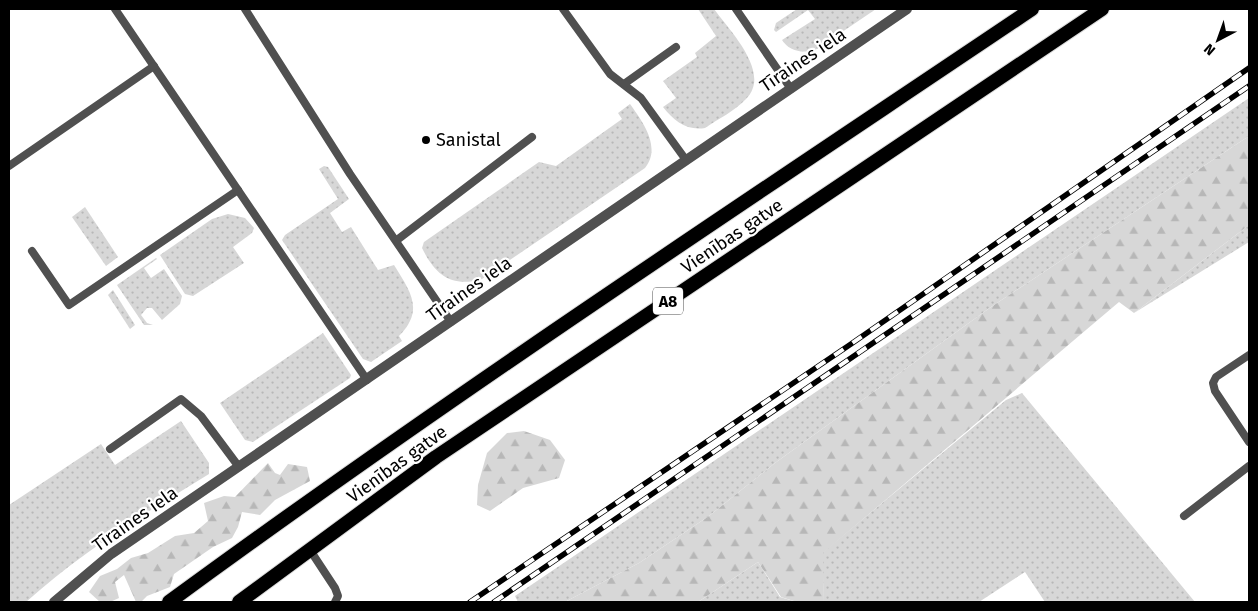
<svg xmlns="http://www.w3.org/2000/svg" width="1258" height="611" viewBox="0 0 1258 611" font-family="'Fira Sans',sans-serif">
<style>
.grass{fill:url(#grass-dots)}
.forest{fill:url(#forest-firs)}
.lines{fill:none;stroke-linecap:round;stroke-linejoin:round}
.trunk-casing{stroke:#dbdbdb;stroke-width:16}
.service{stroke:#505050;stroke-width:8}
.tertiary{stroke:#505050;stroke-width:10}
.trunk{stroke:#000;stroke-width:14}
.rail-casing{stroke:#000;stroke-width:5.5}
.rail{stroke:#fff;stroke-width:4;stroke-dasharray:11;stroke-linecap:butt}
.poi-dot{fill:#000;stroke:#fff;stroke-width:2}
.labels{text-anchor:middle;stroke-width:4.5;stroke-linejoin:round;paint-order:stroke}
.shield{fill:#fff;stroke:#4c4c4c;stroke-width:1}
.shield-label{font-size:16px;font-weight:bold;fill:#000}
.street-label{font-size:18px;fill:#000;stroke:#fff}
.poi-label{font-size:18px;fill:#000;stroke:#fff;text-anchor:start}
</style>
<defs>
<pattern id="grass-dots" width="8" height="8" patternUnits="userSpaceOnUse" patternTransform="scale(1.25)"><rect width="8" height="8" fill="#d7d7d7"/><path d="M2 2h.1M6 6h.1" fill="none" stroke="#b7b7b7" stroke-width="1.8" stroke-linecap="round"/></pattern>
<pattern id="forest-firs" width="22" height="20" patternUnits="userSpaceOnUse" patternTransform="scale(1.25)"><rect width="22" height="20" fill="#d7d7d7"/><path d="M5 1l3.5 6h-7zM16 11l3.5 6h-7z" fill="#b7b7b7"/></pattern>
</defs>
<rect width="100%" height="100%" fill="#fff"/>
<g class="grass">
<path d="M698 9H714C730 31 772 73 746 99 735 111 718 119 705 128 687 131 674 121 663 107L676 98 663 81 697 57 695 53 716 36Z"/>
<path d="M797 9H876L817 49C804 54 790 52 782 40L815 19 808 10 776 32 774 30 776 23Z"/>
<polygon points="1249,98 1249,136 991,307 775,463 709,516 639,563 565,602 518,602 515,596"/>
<path d="M630 104C642 121 662 147 645 168L482 279C452 288 435 275 422 248L424 242 539 162 556 166 622 119 618 113Z"/>
<path d="M324 166 328 167 349 199 330 213 342 232 351 227 378 270 394 265C410 291 425 310 399 336L402 341 371 362 363 359 282 240 285 235 338 199 319 169Z"/>
<polygon points="85,207 118,257 106,266 72,217"/>
<polygon points="228,214 245,218 254,228 252,233 233,247 244,263 193,296 185,294 160,255 212,219"/>
<polygon points="1249,225 1249,242 1134,313"/>
<polygon points="156,258 157,259 144,268 151,278 164,269 182,296 180,304 162,320 152,308 147,308 141,315 147,323 153,325 144,325 117,285"/>
<polygon points="113,290 135,325 130,329 108,295"/>
<polygon points="323,333 351,375 350,378 253,442 245,440 220,403"/>
<polygon points="1022,393 1195,602 1045,602 1025,572 979,602 824,602 822,553 1006,400"/>
<path d="M181 421 209 463V474C145 513 82 552 26 602H9V505L101 444 115 465Z"/>
<polygon points="758,562 780,597 797,602 698,602"/>
</g>
<g class="forest">
<polygon points="1249,136 1249,225 1134,313 1119,302 823,553 824,602 797,602 781,597 758,562 698,602 565,602 639,563 709,516 775,463 991,307"/>
<polygon points="524,431 550,440 565,460 559,478 523,488 490,511 477,505 478,485 487,453 507,433"/>
<polygon points="268,463 275,473 280,475 288,464 307,467 310,481 275,500 260,515 242,512 238,527 232,538 213,547 174,574 170,587 147,596 141,602 136,602 124,575 115,582 119,598 110,602 100,602 89,592 100,576 117,569 131,558 148,553 175,536 194,533 208,521 204,503 224,496 235,497"/>
</g>
<g class="lines">
<defs>
<g id="trunk">
<path d="M169 602C450 396 742 204 1032 9"/>
<polyline points="239,602 436,457 1102,9"/>
</g>
</defs>
<use href="#trunk" class="trunk-casing"/>
<g class="service">
<polyline points="115,9 367,380"/>
<polyline points="245,9 350,174 451,322"/>
<polyline points="563,9 610,74 641,98 686,160"/>
<polyline points="736,9 791,89"/>
<polyline points="624,84 676,47"/>
<polyline points="9,166 154,66"/>
<polyline points="397,240 532,137"/>
<polyline points="32,251 69,305 238,190"/>
<polyline points="1249,355 1216,377 1213,383 1215,391 1249,442"/>
<polyline points="110,449 181,399 201,416 239,467"/>
<polyline points="1184,516 1249,466"/>
<polyline points="310,550 335,588 338,596 335,602"/>
</g>
<polyline class="tertiary" points="54,602 111,554 907,9"/>
<use href="#trunk" class="trunk"/>
<defs>
<g id="rail">
<polyline points="470,602 851,344 1249,68"/>
<polyline points="494,602 1249,86"/>
</g>
</defs>
<use href="#rail" class="rail-casing"/>
<use href="#rail" class="rail"/>
</g>
<circle class="poi-dot" cx="426" cy="140" r="5"/>
<g class="labels">
<rect class="shield" x="653" y="287.5" width="30" height="27" rx="4"/>
<g class="shield-label">
<text x="668" y="307">A8</text>
</g>
<g class="street-label">
<text transform="translate(803 60) rotate(-34)" y="6">Tīraines iela</text>
<text transform="translate(732 236) rotate(-34)" y="6">Vienības gatve</text>
<text transform="translate(469 289) rotate(-35)" y="6">Tīraines iela</text>
<text transform="translate(397 464) rotate(-36)" y="6">Vienības gatve</text>
<text transform="translate(135 519) rotate(-35)" y="6">Tīraines iela</text>
</g>
<g class="poi-label">
<text x="436" y="146">Sanistal</text>
</g>
</g>
<rect width="1258" height="611" fill="none" stroke="#000000" stroke-width="20"/>
<g transform="translate(1218 40) rotate(221)" stroke="#ffffff" stroke-width="4" paint-order="stroke">
<path d="M0-4L9 19L0 12L-9 19Z" fill="#000000"/>
<text y="-8" font-size="14" font-weight="bold" text-anchor="middle" fill="#000000">N</text>
</g>
</svg>
